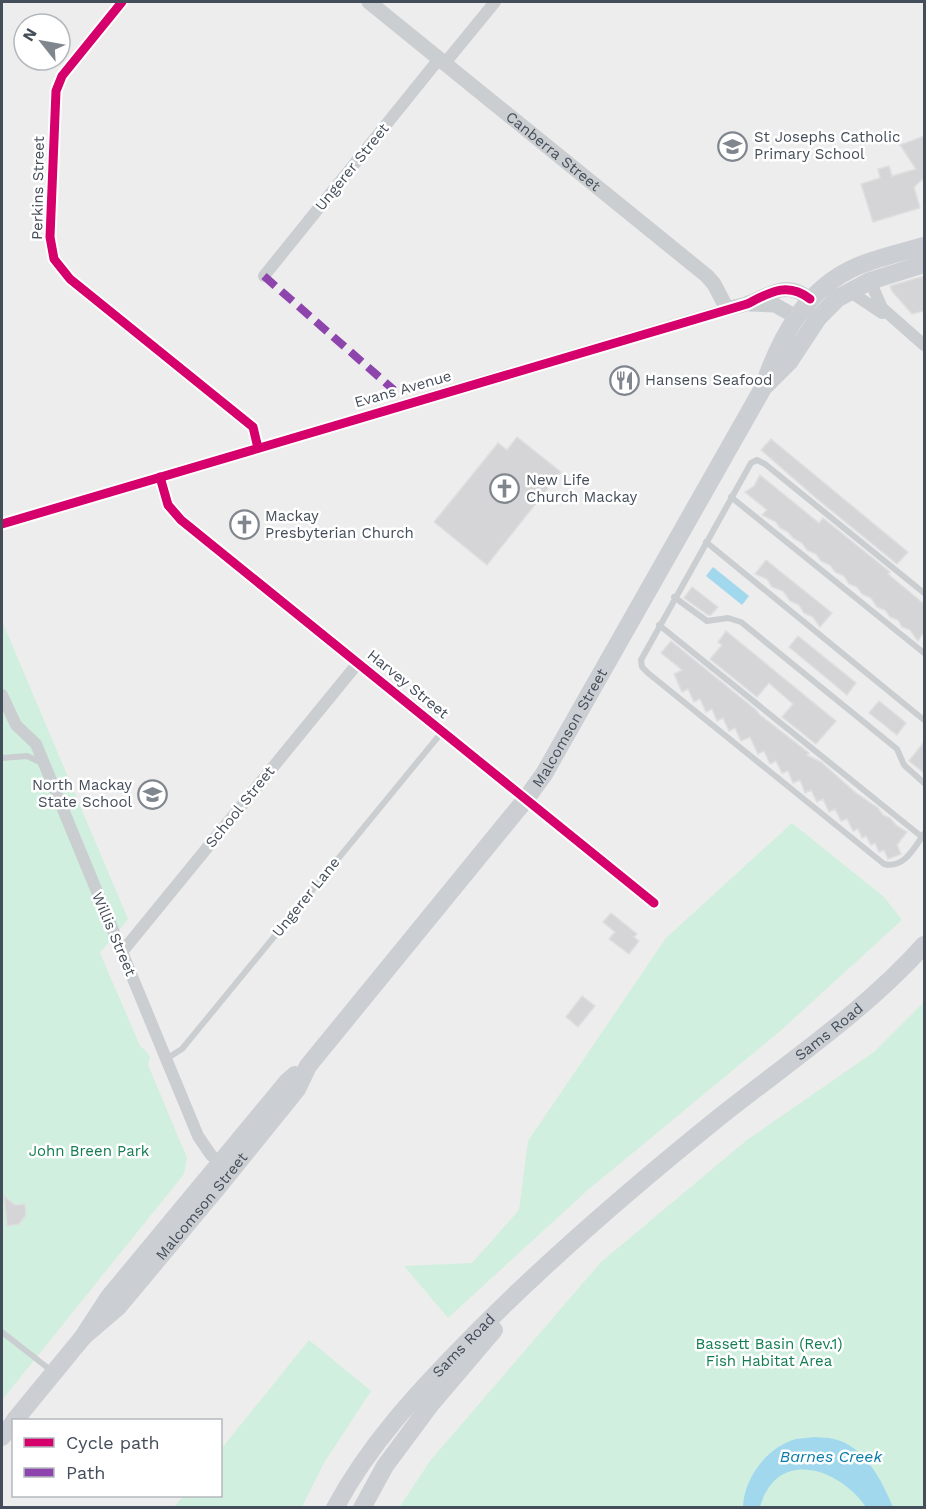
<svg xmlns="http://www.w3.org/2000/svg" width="926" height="1509" viewBox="0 0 926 1509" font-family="'Work Sans',sans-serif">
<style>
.green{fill:#d0efde}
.water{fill:#a2d8ee}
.building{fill:#d5d5d7;stroke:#dfdfe0;stroke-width:1.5}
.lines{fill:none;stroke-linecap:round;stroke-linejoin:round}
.service{stroke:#caced1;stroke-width:6}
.minor{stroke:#caced1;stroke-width:12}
.tertiary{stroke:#caced1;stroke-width:15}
.secondary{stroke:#cbced2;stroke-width:18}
.quiet{stroke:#8e44ad;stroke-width:8;stroke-dasharray:15 8;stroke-linecap:butt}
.cycleway-casing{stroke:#fff;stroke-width:13}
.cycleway{stroke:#d6006c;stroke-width:9}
.labels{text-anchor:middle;stroke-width:5;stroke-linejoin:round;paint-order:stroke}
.poi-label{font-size:15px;fill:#444e5a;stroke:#fff;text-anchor:start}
.street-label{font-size:15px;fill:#444e5a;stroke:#fff}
.park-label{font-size:15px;fill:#137d51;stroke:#fff}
.water-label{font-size:16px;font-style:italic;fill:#067aaa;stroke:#fff}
</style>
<rect width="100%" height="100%" fill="#eeeded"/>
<g class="green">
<polygon points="2,621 128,919 100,953 140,1046 146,1051 150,1057 148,1065 187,1158 184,1174 2,1400"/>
<polygon points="792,823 884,897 902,920 778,1033 589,1189 448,1318 404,1266 472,1263 519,1210 528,1141 666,938"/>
<polygon points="924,1002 924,1507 399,1508 430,1461 601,1262 747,1140 874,1052"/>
<polygon points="309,1340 371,1391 324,1463 302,1507 174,1507 183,1496 220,1496 221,1449"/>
</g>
<g class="water">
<polygon points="713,567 749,596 742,605 706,576"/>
<path d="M815 1437C821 1438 828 1437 834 1439 865 1446 882 1481 893 1507H866C839 1468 777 1447 760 1507H743C744 1478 767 1447 796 1439 802 1438 809 1438 815 1437Z"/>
</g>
<g class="building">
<polygon points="924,136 924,182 923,179 914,187 920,208 873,222 861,184 880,178 878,169 889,166 892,176 916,169 900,145"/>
<polygon points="924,276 924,311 912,314 892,291 890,286"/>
<polygon points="517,437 561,472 487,565 434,522 498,443 507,450"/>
<polygon points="771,439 908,552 897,564 816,498 761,450"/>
<polygon points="760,475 819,523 823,518 890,572 888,574 924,604 924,632 918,641 910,630 902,627 898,620 890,617 885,610 877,607 871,598 862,594 857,587 849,584 844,576 835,572 830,565 821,561 816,554 807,550 802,543 793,538 788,532 780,528 776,522 762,515 767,510 745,492 754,486"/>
<polygon points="766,560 832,613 820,627 813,617 804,613 799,605 790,601 783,591 772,587 767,579 755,574"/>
<polygon points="692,587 718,607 711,615 708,615 684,598"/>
<polygon points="726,631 836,721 816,744 782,717 793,704 769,683 757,697 710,659 722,645 718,642"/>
<polygon points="798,636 856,683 847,695 789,647"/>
<polygon points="671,641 756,710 760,715 809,753 807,755 821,762 856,793 878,808 883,815 890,818 897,826 907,832 897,845 901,854 888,859 884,850 879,852 875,843 871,845 866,836 862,838 858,829 853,831 847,819 841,821 835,809 829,812 823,799 817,802 811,790 805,793 800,780 793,783 788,771 782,773 776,761 770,764 764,751 758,754 750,737 741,741 735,728 729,731 723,718 717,721 712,709 706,712 700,699 694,702 688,689 682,692 674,674 682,670 661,653"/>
<polygon points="879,701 906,723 897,735 869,713"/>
<polygon points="924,742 924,773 909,761"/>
<polygon points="611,913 637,934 634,937 639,941 629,954 609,939 615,932 603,922"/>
<polygon points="582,996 595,1006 578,1027 566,1017"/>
<polygon points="4,1196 15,1205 25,1204 26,1215 19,1224 7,1226"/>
</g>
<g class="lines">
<g class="service">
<polyline points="731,497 924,653"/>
<polyline points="706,542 924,720"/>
<path d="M924 593 765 464 757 460 751 463 641 660 642 667 648 673 884 864C904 869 914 848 924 834"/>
<polyline points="674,597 707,621 728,618 741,622 897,749 904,765 924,783"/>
<polyline points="659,625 922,837"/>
<polyline points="2,758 27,756 42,763"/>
<polyline points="166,1059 182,1049 442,732"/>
<polyline points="2,1332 53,1372"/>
</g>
<g class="minor">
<polyline points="122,2 62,76 56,91 50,237 54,259 70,279 253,427 258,448"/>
<polyline points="445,63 495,2"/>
<polyline points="264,276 439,59"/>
<polyline points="870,281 882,308 924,345"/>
<polyline points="849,291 882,313"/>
<polyline points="160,477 168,505 181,520 654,903"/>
<polyline points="2,524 727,309"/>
<polyline points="2,695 16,725 36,744 198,1136 211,1155 225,1167"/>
<polyline points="122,952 358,663"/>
</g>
<g class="tertiary">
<path id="s1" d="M369 2 707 276 714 284 727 309C733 307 740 306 746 304 771 295 785 279 810 299"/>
<polyline points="750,304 775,305 796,317"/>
</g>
<g class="secondary">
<polyline points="766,385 789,362 818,318 838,298 870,281 924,264"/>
<path id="s2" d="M83 1337 118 1307 218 1187 297 1089 308 1066 526 799 544 774 763 388C780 337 806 288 858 266 880 257 903 252 924 246"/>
<polyline points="15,1420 83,1337 109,1297 288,1081 295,1075"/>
<polyline points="2,1437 14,1422"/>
<path id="s3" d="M335 1508C368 1446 416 1394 464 1345 543 1264 629 1190 717 1119 787 1063 864 1012 924 945"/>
<polyline points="362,1508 385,1466 431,1404 494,1330"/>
</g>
<polyline class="quiet" points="264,276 394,390"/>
<defs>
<g id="cycleway">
<polyline points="122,2 62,76 56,91 50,237 54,259 70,279 253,427 258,448"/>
<polyline points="160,477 168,505 181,520 654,903"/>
<path d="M2 524 747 304C769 293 787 281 810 299"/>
</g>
</defs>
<use href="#cycleway" class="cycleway-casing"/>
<use href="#cycleway" class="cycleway"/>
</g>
<defs>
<symbol id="school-ring" viewBox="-11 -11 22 22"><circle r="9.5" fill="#fff" stroke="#80868d" stroke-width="1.5"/><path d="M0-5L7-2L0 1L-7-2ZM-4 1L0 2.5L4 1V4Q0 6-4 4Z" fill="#80868d"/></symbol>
<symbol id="restaurant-ring" viewBox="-11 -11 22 22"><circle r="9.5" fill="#fff" stroke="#80868d" stroke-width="1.5"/><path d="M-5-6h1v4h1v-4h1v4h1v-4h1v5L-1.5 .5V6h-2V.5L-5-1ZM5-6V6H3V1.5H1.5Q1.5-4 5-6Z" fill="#80868d"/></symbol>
<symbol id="church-ring" viewBox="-11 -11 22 22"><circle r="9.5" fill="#fff" stroke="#80868d" stroke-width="1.5"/><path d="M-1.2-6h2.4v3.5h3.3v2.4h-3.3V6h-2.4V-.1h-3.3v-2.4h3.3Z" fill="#80868d"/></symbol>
</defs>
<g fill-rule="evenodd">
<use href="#school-ring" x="716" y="130" width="33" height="33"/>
<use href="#restaurant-ring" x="608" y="364" width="33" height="33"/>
<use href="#church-ring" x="488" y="472" width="33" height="33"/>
<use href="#church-ring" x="228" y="508" width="33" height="33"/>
<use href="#school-ring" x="136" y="778" width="33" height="33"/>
</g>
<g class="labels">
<g class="poi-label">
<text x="754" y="142">St Josephs Catholic<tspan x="754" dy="17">Primary School</tspan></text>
<text x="645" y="385">Hansens Seafood</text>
<text x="526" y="485">New Life<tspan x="526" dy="17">Church Mackay</tspan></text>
<text x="265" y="521">Mackay<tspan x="265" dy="17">Presbyterian Church</tspan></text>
<text x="132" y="790" text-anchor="end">North Mackay<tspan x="132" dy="17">State School</tspan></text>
</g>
<g class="street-label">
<text dy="5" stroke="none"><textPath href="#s1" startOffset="237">Canberra Street</textPath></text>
<text transform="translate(352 167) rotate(-51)" y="5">Ungerer Street</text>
<text transform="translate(38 188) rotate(-89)" y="5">Perkins Street</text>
<text transform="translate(403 389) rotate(-16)" y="5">Evans Avenue</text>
<text transform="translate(408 684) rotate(39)" y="5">Harvey Street</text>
<text dy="5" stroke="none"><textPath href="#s2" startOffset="782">Malcomson Street</textPath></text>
<text transform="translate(240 807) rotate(-51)" y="5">School Street</text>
<text transform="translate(306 897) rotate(-51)" y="5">Ungerer Lane</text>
<text transform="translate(114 934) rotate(67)" y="5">Willis Street</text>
<text dy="5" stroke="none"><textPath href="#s3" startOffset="690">Sams Road</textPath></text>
<text dy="5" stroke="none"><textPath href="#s2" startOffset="177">Malcomson Street</textPath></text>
<text dy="5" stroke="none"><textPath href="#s3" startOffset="208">Sams Road</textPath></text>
</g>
<g class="park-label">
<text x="89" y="1156">John Breen Park</text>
<text x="769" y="1349">Bassett Basin (Rev.1)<tspan x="769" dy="17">Fish Habitat Area</tspan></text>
</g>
<g class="water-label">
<text x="831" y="1462">Barnes Creek</text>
</g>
</g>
<rect width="926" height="1509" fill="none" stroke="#444e5a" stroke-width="6"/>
<rect x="12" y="1419" width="210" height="78" fill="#ffffff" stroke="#b4b8bd" stroke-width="1.5"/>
<rect x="24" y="1438" width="30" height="9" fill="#d6006c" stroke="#b4b8bd" stroke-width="1.5"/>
<text x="66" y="1449" font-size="18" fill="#444e5a">Cycle path</text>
<rect x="24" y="1468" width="30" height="9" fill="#8e44ad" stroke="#b4b8bd" stroke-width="1.5"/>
<text x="66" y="1479" font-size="18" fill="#444e5a">Path</text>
<g transform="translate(42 42) rotate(301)"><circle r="28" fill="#ffffff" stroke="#b4b8bd" stroke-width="1.5"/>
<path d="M0-4.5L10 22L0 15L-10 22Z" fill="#80868d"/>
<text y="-9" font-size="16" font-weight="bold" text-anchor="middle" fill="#444e5a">N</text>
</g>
</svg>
